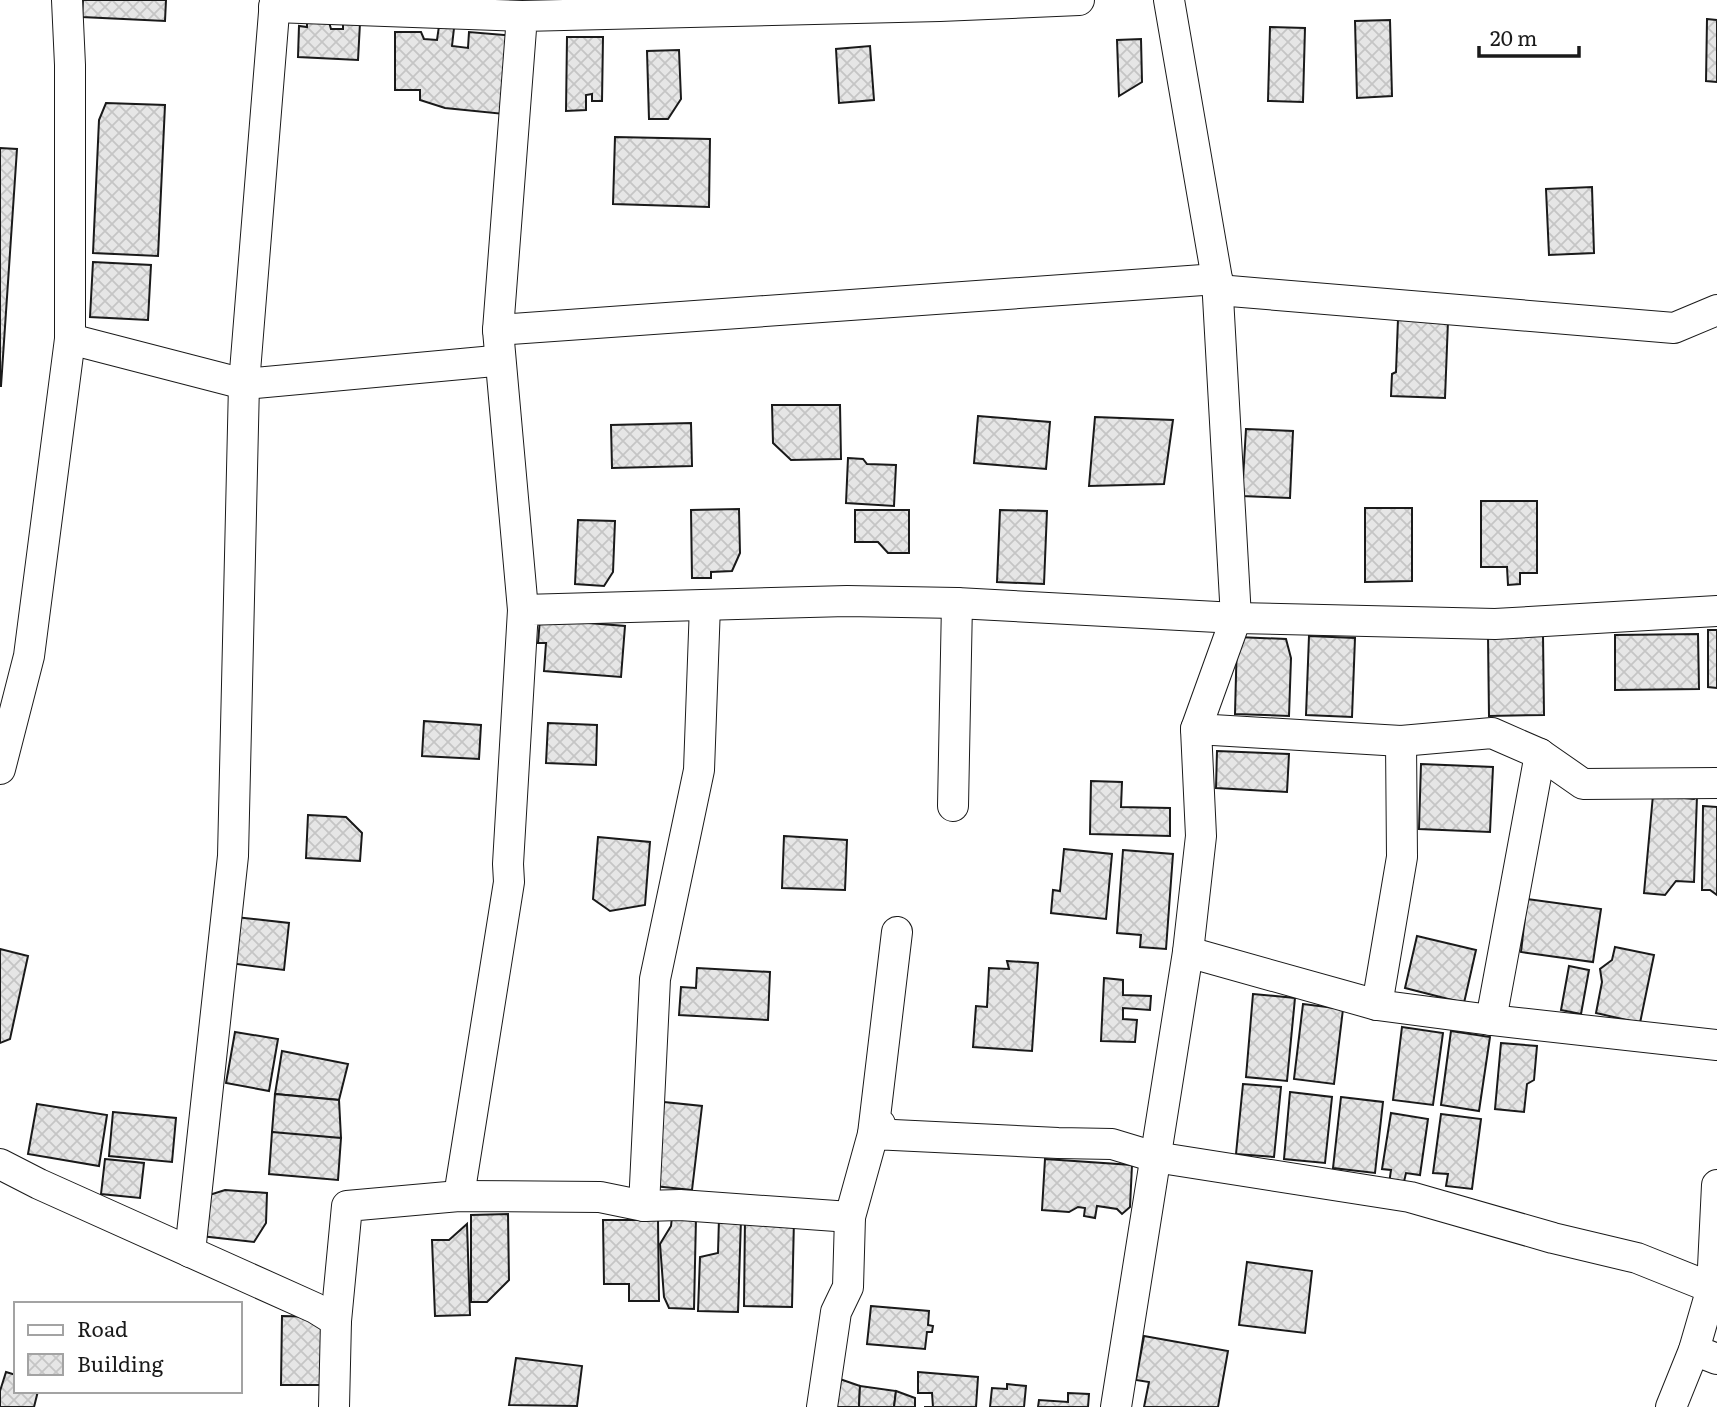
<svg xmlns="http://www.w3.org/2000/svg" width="1717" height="1407" viewBox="0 0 1717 1407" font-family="Literata,serif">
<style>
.building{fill:url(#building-cross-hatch);stroke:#1a1a1a;stroke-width:2}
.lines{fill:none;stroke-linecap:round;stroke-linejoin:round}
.street-casing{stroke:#1a1a1a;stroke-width:32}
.street{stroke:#fff;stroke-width:30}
</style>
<defs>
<pattern id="building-cross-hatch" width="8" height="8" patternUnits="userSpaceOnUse" patternTransform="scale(1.75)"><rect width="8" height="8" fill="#e6e6e6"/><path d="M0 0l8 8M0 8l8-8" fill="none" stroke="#c5c5c5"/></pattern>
</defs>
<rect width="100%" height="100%" fill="#fff"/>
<g class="building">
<polygon points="83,0 166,0 165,21 82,17"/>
<polygon points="1707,19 1717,20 1717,82 1706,81"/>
<polygon points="1390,20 1392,96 1357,98 1355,21"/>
<polygon points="307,21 329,22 331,29 343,29 343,22 360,23 358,60 298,57 299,26 307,27"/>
<polygon points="439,26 454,28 452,46 468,48 469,32 516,36 504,114 445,108 420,100 420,90 395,90 395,32 421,32 424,39 437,40"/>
<polygon points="1270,27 1305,28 1303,102 1268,101"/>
<polygon points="567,37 603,37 602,101 592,101 592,94 586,95 586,110 566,111"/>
<polygon points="1141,39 1142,82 1119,96 1117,40"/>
<polygon points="870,46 874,100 839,103 836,49"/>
<polygon points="679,50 681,99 668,119 649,119 647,51"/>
<polygon points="106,103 165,105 158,256 93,253 99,120"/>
<polygon points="615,137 710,139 709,207 613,204"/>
<polygon points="0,148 17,149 1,386 0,386"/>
<polygon points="1592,187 1594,253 1549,255 1546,189"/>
<polygon points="93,262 151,265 148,320 90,317"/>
<polygon points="1398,319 1448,321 1445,398 1391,396 1392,374 1396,372"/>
<polygon points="772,405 840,405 841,459 791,460 773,443"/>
<polygon points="978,416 1050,422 1046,469 974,463"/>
<polygon points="1095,417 1173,420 1164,484 1089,486"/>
<polygon points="691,423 692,466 612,468 611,425"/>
<polygon points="1246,429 1293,431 1290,498 1242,496"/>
<polygon points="848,458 863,459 867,464 896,465 894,506 846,503"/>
<polygon points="1481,501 1537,501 1537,573 1520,573 1520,584 1508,585 1507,567 1481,567"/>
<polygon points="1365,508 1412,508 1412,581 1365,582"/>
<polygon points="739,509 740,553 732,571 711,572 711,578 692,578 691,510"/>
<polygon points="855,510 909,510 909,553 888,553 878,542 855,542"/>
<polygon points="1000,510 1047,511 1044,584 997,582"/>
<polygon points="578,520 615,521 613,572 604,586 575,584"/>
<polygon points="540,619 625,626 621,677 544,671 546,643 538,643"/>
<polygon points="1708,630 1717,630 1717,688 1708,687"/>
<polygon points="1698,634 1699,689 1615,690 1615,635"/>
<polygon points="1543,635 1544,715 1489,716 1488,636"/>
<polygon points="1309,636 1355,638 1352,717 1306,715"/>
<polygon points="1237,637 1286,639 1291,658 1289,716 1235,714"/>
<polygon points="424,721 481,725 479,759 422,756"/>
<polygon points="548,723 597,725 596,765 546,763"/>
<polygon points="1217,751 1289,754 1287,792 1216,788"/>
<polygon points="1421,764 1493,767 1490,832 1419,829"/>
<polygon points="1091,781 1122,782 1121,807 1170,808 1170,836 1090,834"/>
<polygon points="1653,795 1694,799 1697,796 1694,882 1676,881 1665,895 1644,893"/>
<polygon points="1703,806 1717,807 1717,895 1710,890 1702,890"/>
<polygon points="308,815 346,817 362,833 360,861 306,858"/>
<polygon points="784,836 847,840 845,890 782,888"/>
<polygon points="598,837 650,842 645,905 610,911 593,899"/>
<polygon points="1064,849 1112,854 1106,919 1051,913 1053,890 1060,891"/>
<polygon points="1123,850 1173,854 1166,949 1140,947 1141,935 1117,933"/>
<polygon points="1527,899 1601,909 1593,962 1521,952"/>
<polygon points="235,917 289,923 284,970 229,963"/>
<polygon points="1417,936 1476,950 1464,1003 1405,988"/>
<polygon points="1615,947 1654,955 1640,1023 1596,1013 1602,982 1600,969 1612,960"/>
<polygon points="0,949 28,956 10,1039 0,1043"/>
<polygon points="1007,961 1038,963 1032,1051 973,1047 976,1006 987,1007 989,968 1009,969"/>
<polygon points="1569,966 1589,970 1581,1014 1561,1010"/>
<polygon points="697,968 770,972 768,1020 679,1015 681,987 696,988"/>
<polygon points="1104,978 1123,980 1123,995 1151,996 1150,1010 1123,1008 1123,1019 1137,1020 1135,1042 1101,1041"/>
<polygon points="1253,994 1295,998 1287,1081 1246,1077"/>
<polygon points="1303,1004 1343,1009 1334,1084 1294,1079"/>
<polygon points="1402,1027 1443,1033 1433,1105 1393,1100"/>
<polygon points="1451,1031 1490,1037 1479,1111 1441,1105"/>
<polygon points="235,1032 278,1039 269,1091 226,1083"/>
<polygon points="1501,1043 1537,1046 1534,1080 1527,1084 1524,1112 1495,1109"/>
<polygon points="282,1051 348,1064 339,1100 275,1094"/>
<polygon points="1243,1084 1281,1087 1274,1157 1236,1154"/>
<polygon points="1290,1092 1332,1097 1325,1163 1284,1159"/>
<polygon points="275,1094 339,1100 341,1138 304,1140 272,1132"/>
<polygon points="1341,1097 1383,1102 1375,1173 1333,1168"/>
<polygon points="664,1102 702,1106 692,1190 654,1186"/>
<polygon points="37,1104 107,1115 99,1166 28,1154"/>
<polygon points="113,1112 176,1118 172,1162 109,1156"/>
<polygon points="1391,1113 1428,1119 1420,1175 1406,1173 1403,1186 1389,1184 1391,1170 1382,1169"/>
<polygon points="1441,1114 1481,1119 1472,1189 1446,1186 1448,1174 1433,1173"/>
<polygon points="272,1132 341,1138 338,1180 269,1174"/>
<polygon points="105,1159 144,1163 140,1198 101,1194"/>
<polygon points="1045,1159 1132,1165 1130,1207 1122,1214 1117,1209 1097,1206 1095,1218 1084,1216 1085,1208 1078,1207 1069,1212 1042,1210"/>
<polygon points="225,1190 267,1193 266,1223 254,1242 201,1236 206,1196"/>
<polygon points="508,1214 509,1280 487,1302 471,1302 471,1215"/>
<polygon points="672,1217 696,1218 694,1309 669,1308 664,1297 660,1244 671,1226"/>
<polygon points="719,1218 741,1219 738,1312 698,1311 700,1257 718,1253"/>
<polygon points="745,1218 794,1219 792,1307 744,1306"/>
<polygon points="603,1220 658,1220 659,1301 629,1301 629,1284 604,1284"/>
<polygon points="467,1224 470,1315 435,1316 432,1240 449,1240"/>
<polygon points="1247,1262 1312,1271 1305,1333 1239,1325"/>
<polygon points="871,1306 929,1311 928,1325 933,1326 932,1332 927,1332 925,1349 867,1344"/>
<polygon points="282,1316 322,1317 322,1385 281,1385"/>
<polygon points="1144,1336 1228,1351 1218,1407 1144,1407 1149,1382 1136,1380"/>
<polygon points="516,1358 582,1366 577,1406 509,1405"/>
<polygon points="6,1372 16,1375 16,1391 38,1391 34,1407 0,1407 0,1391"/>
<polygon points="918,1372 978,1377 976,1407 924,1407 933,1407 932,1393 918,1393"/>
<polygon points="834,1377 860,1386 859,1407 832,1407"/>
<polygon points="1007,1384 1026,1386 1024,1407 990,1407 992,1388 1007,1389"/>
<polygon points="860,1386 896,1391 894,1407 859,1407"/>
<polygon points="896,1391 915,1398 915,1407 894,1407"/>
<polygon points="1068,1393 1089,1394 1088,1407 1038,1407 1039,1400 1068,1402"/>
</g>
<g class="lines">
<defs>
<g id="street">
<polyline points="274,7 522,16"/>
<polyline points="1218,290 1674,328 1717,310"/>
<polyline points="498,330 1217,279"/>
<polyline points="70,339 244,384 494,361 500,363"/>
<polyline points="523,610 498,330 522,16 940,6 1079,0"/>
<polyline points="1196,729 1401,741 1492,733 1540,754 1583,784 1717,783"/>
<polyline points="0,769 29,656 70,339 70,65 67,0"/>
<polyline points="953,806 957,603"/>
<polyline points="1188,952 1377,1005 1491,1020 1717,1045"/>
<polyline points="1377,1005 1402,857 1401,741"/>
<polyline points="1491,1020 1540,754"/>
<polyline points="880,1124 873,1134 897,932"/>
<polyline points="0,1164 39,1184 315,1308 336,1321"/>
<polyline points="459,1196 509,882 508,864 523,610 847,601 957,603 1236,618 1495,624 1717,611"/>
<polyline points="644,1206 655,979 699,770 705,605"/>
<polyline points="190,1252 233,856 244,384 275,0"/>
<polyline points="1694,1350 1717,1359"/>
<polyline points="334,1407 336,1321 347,1206 459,1196 600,1197 644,1206 680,1205 850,1217"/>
<polyline points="822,1407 836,1312 848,1287 850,1217 873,1134 1058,1143 1112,1144 1155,1157 1410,1197 1553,1238 1637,1258 1712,1288"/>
<polyline points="1116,1407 1188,952 1201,836 1196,729 1236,618 1217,279 1169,0"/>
<polyline points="1671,1407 1694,1350 1712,1288 1717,1185"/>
</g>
</defs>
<use href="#street" class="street-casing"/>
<use href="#street" class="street"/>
</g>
<rect x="14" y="1302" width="228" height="91" fill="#ffffff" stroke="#a3a3a3" stroke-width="2"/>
<rect x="28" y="1325" width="35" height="10" fill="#ffffff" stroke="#a3a3a3" stroke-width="2"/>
<text x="77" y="1337" font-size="21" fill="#1a1a1a">Road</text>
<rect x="28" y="1354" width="35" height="21" fill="url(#building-cross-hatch)" stroke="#a3a3a3" stroke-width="2"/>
<text x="77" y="1372" font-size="21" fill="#1a1a1a">Building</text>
<path d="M1479 46v10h100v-10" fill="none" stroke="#1a1a1a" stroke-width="3.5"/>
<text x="1490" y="46" font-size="21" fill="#1a1a1a" stroke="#ffffff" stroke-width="5" paint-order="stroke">20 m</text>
</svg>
